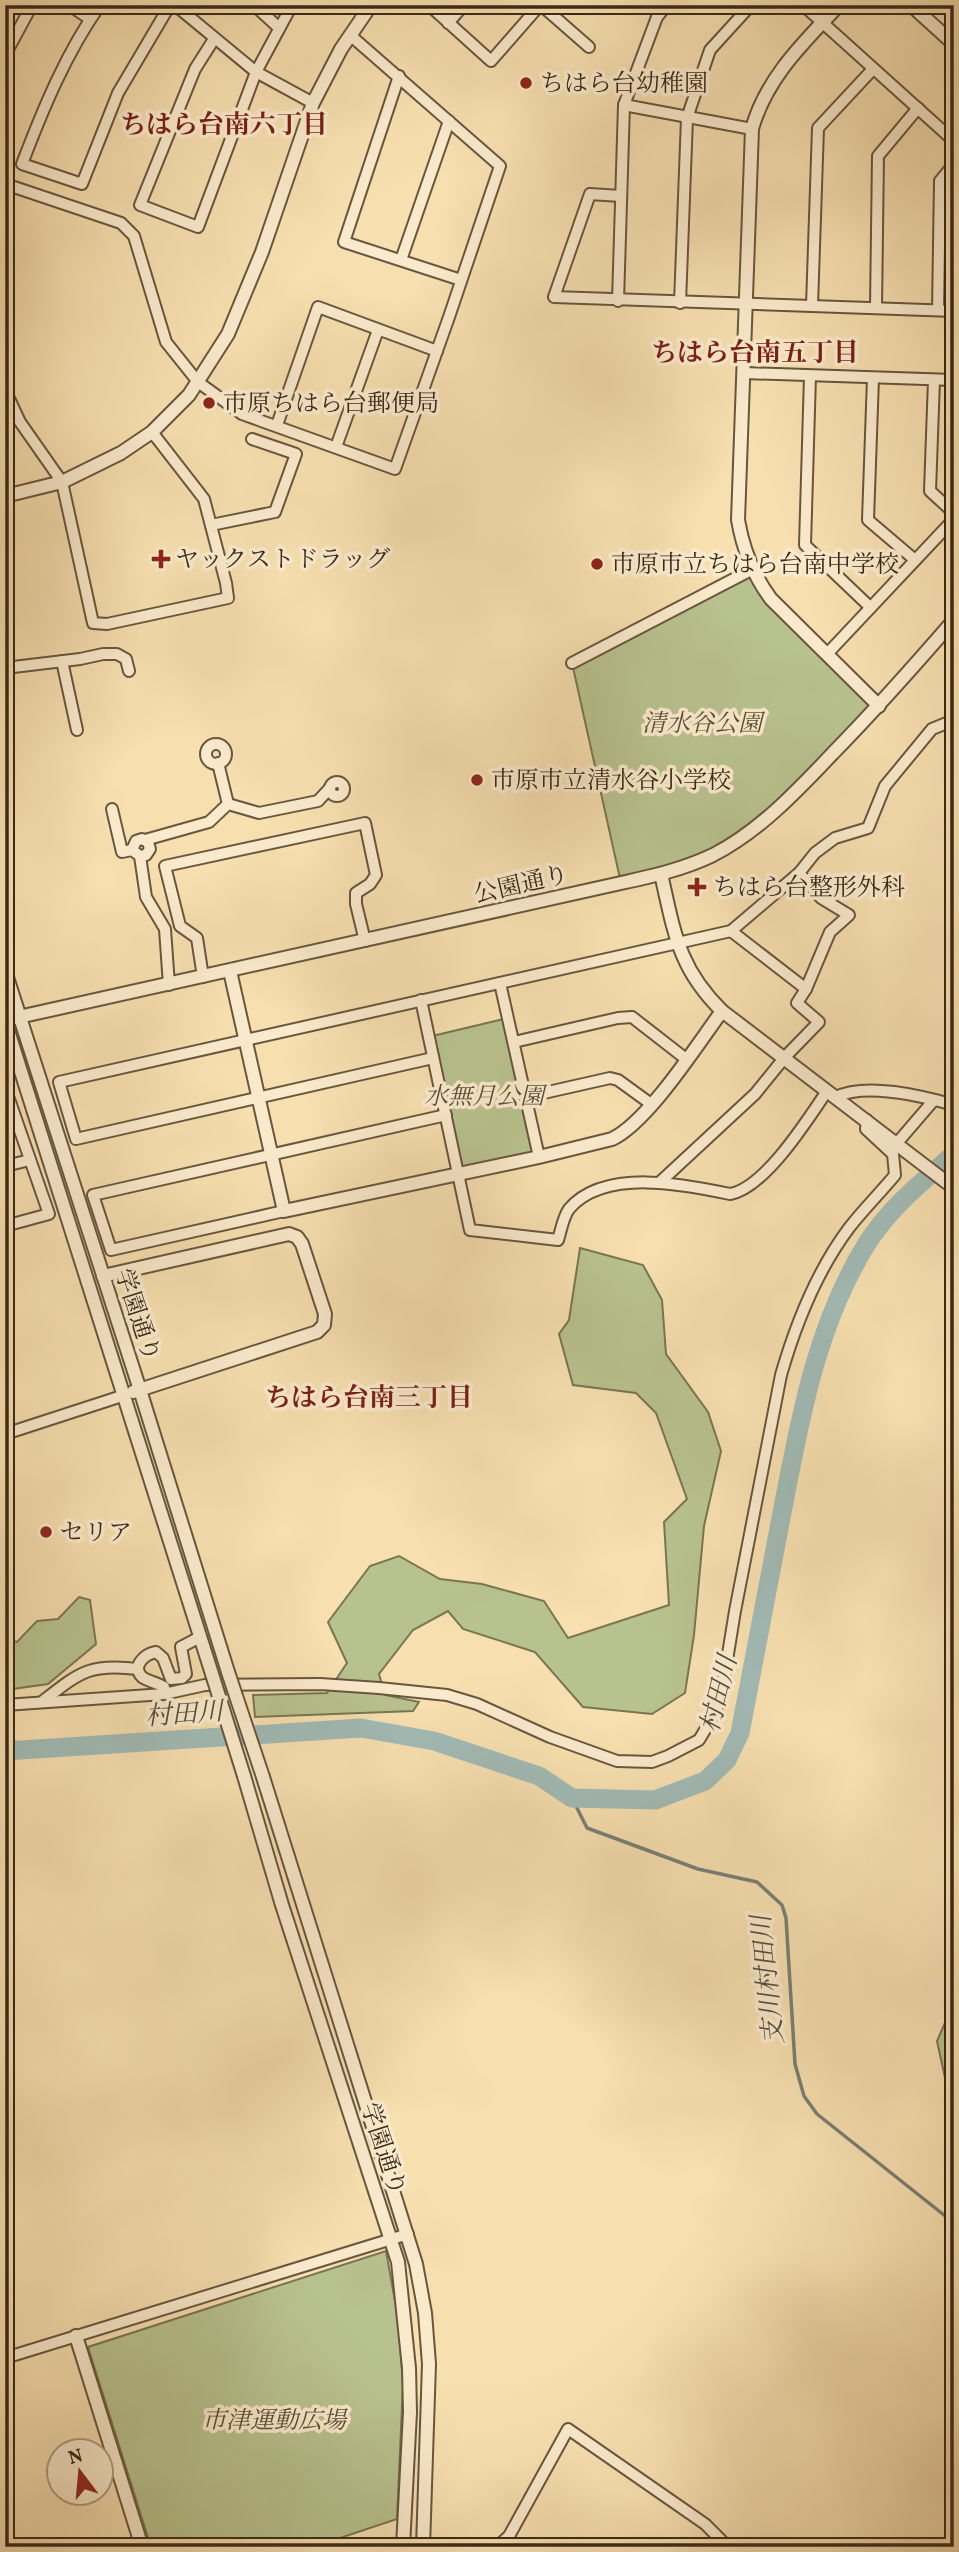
<svg xmlns="http://www.w3.org/2000/svg" width="959" height="2552" viewBox="0 0 959 2552" font-family="Vollkorn,'Noto Serif JP',serif">
<style>
.green{fill:#b8c28e;stroke:#787653;stroke-width:2}
.lines{fill:none;stroke-linecap:round;stroke-linejoin:round}
.stream{stroke:#778076;stroke-width:3.5}
.river{stroke:#a1bab5;stroke-width:19}
.minor-casing{stroke:#68563e;stroke-width:14}
.tertiary-casing{stroke:#68563e;stroke-width:16}
.minor{stroke:#faeacc;stroke-width:10}
.tertiary{stroke:#faeacc;stroke-width:12}
.tertiary-bridge-casing{stroke:#68563e;stroke-width:16;stroke-linecap:butt}
.tertiary-bridge{stroke:#faeacc;stroke-width:12}
.poi-dot{fill:#8f2418;stroke:#faeacc;stroke-width:2.5}
.labels{text-anchor:middle;stroke-width:7;stroke-linejoin:round;paint-order:stroke}
.poi-label{font-size:24px;fill:#392918;stroke:#faeacc;text-anchor:start}
.park-label{font-size:24px;font-style:italic;fill:#594f36;stroke:#faeacc}
.street-label{font-size:24px;fill:#392918;stroke:#faeacc}
.neighbourhood-label{font-size:26px;font-weight:bold;fill:#7a1f14;stroke:#faeacc}
.water-label{font-size:26px;font-style:italic;fill:#534d3f;stroke:#faeacc}
</style>
<rect width="100%" height="100%" fill="#f7dfb0"/>
<filter id="stains"><feTurbulence type="fractalNoise" baseFrequency=".00286" numOctaves="4"/><feColorMatrix values="0 0 0 0 .2 0 0 0 0 .09 0 0 0 0 .02 0 0 0 .5 -.17"/></filter>
<radialGradient id="worn" r=".72"><stop offset=".6" stop-color="#630" stop-opacity="0"/><stop offset="1" stop-color="#630" stop-opacity=".3"/></radialGradient>
<g class="green">
<polygon points="753,569 771,599 879,706 805,783 715,854 621,883 572,663"/>
<polygon points="508,1018 539,1157 459,1174 428,1037"/>
<polygon points="580,1248 643,1265 662,1300 666,1354 708,1412 721,1451 704,1526 694,1635 685,1693 652,1714 583,1707 535,1652 463,1629 448,1611 413,1630 379,1674 385,1695 419,1702 413,1711 255,1717 253,1695 327,1693 347,1663 328,1622 370,1566 399,1556 440,1579 482,1584 544,1601 568,1638 669,1605 664,1522 687,1499 656,1413 636,1393 573,1385 559,1334 569,1320"/>
<polygon points="79,1597 90,1600 96,1644 48,1684 5,1690 5,1639 17,1642 37,1621 58,1619"/>
<polygon points="954,2014 954,2119 937,2041 948,2016"/>
<polygon points="386,2251 398,2318 403,2384 397,2519 313,2547 151,2547 88,2347"/>
</g>
<g class="lines">
<polyline class="stream" points="572,1798 587,1828 698,1869 757,1882 782,1905 786,1918 795,2064 804,2096 817,2114 954,2223"/>
<path class="river" d="M5 1751 361 1728 434 1741 539 1776 572 1798 655 1800 705 1781 727 1760 740 1733C754 1661 767 1590 781 1518 799 1424 815 1328 866 1245 889 1208 922 1182 954 1154"/>
<defs>
<g id="minor">
<polyline points="69,5 90,19"/>
<path d="M100 5C66 53 43 109 22 164L82 184 118 93 170 5"/>
<polyline points="175,5 256,72 313,103"/>
<polyline points="254,5 278,27"/>
<polyline points="429,5 491,61 540,5"/>
<polyline points="541,5 589,47"/>
<polyline points="803,5 954,141"/>
<polyline points="448,23 464,5"/>
<polyline points="214,39 195,69 140,205 198,227 256,72 292,5"/>
<polyline points="5,55 32,5"/>
<polyline points="399,76 344,242 461,280"/>
<polyline points="624,105 752,129"/>
<polyline points="5,194 8,185 121,223 134,236 166,342 198,382 242,414 395,469 449,317 500,166 350,35"/>
<polyline points="621,196 590,194 554,297 954,311"/>
<polyline points="401,260 449,121"/>
<polyline points="618,301 624,105 657,17 667,5"/>
<polyline points="680,303 687,118 710,50 751,5"/>
<polyline points="812,306 818,128 873,69"/>
<polyline points="876,308 878,156 918,108"/>
<polyline points="938,310 940,181 954,164"/>
<polyline points="744,373 954,380"/>
<polyline points="810,376 805,545 870,607"/>
<polyline points="873,378 868,520 915,560"/>
<polyline points="934,380 930,491 954,513"/>
<polyline points="5,390 20,422 62,482 93,623 107,624 228,598 226,583 204,499 152,432"/>
<polyline points="277,425 318,307 437,351"/>
<polyline points="336,447 378,330"/>
<polyline points="211,525 275,512 296,454 252,439"/>
<polyline points="827,654 954,519"/>
<polyline points="62,661 77,730"/>
<polyline points="572,663 753,569"/>
<polyline points="5,668 80,659 103,654 117,654 126,659 129,671"/>
<circle cx="216" cy="754" r="10"/>
<polyline points="218,763 228,804"/>
<circle cx="337" cy="789" r="7"/>
<polyline points="112,809 122,852 132,850"/>
<polyline points="145,840 209,822 228,804 259,813 318,801 330,788"/>
<polyline points="140,856 146,855 150,849 148,842 142,839 136,841 132,850 140,856 146,897 165,929 169,985"/>
<polyline points="731,931 806,989"/>
<polyline points="203,977 197,938 180,926 165,866 365,823 376,875 370,884 356,893 356,904 365,941"/>
<polyline points="500,983 539,1157"/>
<path d="M421 1000 470 1230 558 1240C561 1231 563 1217 569 1209 604 1168 684 1184 730 1194 765 1188 808 1119 827 1091"/>
<polyline points="514,1042 618,1018 632,1017 686,1059"/>
<polyline points="433,1058 76,1139 59,1082 731,931 799,873 815,853 835,838 868,828 885,786 932,729 954,720"/>
<polyline points="526,1097 610,1078 618,1080 651,1104"/>
<path d="M836 1097C866 1082 922 1096 954 1105"/>
<polyline points="5,1100 9,1099 49,1214 5,1226"/>
<polyline points="897,1143 934,1100"/>
<polyline points="5,1166 30,1160"/>
<polyline points="659,1183 755,1094 785,1057 819,1022 797,1003 806,989 830,932 849,915 821,898 799,873"/>
<polyline points="284,1211 111,1250 93,1195 446,1115"/>
<polyline points="5,1434 125,1395"/>
<path d="M164 1694V1687C158 1683 147 1681 142 1677 131 1666 145 1654 156 1652L163 1658 171 1679 182 1678 186 1674 181 1647 200 1637"/>
<path d="M43 1701C80 1672 90 1663 138 1669"/>
<path d="M5 1705 164 1694 205 1685 320 1684 379 1688 447 1695 477 1704 550 1737 617 1761 652 1762 668 1756 699 1740 714 1715 721 1697 735 1611 781 1375C796 1323 816 1272 849 1228 863 1210 880 1193 895 1175L893 1154 866 1129 867 1120"/>
<polyline points="5,2358 408,2234"/>
<polyline points="497,2547 509,2536 568,2429 705,2524 728,2547"/>
</g>
<g id="tertiary">
<path d="M839 5C804 42 766 78 752 129L738 520C743 549 753 575 771 599L879 706"/>
<polyline points="911,5 954,44"/>
<polyline points="5,496 62,482 121,453 152,432 189,395 228,334 262,252 313,103 341,49 371,5"/>
<path d="M661 874C674 931 678 968 722 1011L954 1188"/>
<polyline points="5,971 140,1390 228,1672"/>
<path d="M230 971 284 1211 539 1157 612 1139C648 1122 697 1045 722 1011"/>
<path d="M5 1020 621 883C653 876 684 869 713 855 760 831 799 789 835 751 876 709 915 665 954 620"/>
<polyline points="5,1021 212,1674"/>
<polyline points="103,1276 289,1234 297,1237 302,1244 325,1314 324,1325 317,1332 133,1392"/>
<polyline points="244,1776 282,1905 398,2262 409,2368 410,2412 403,2547"/>
<polyline points="263,1777 416,2264 425,2313 429,2364 423,2547"/>
<polyline points="76,2336 142,2547"/>
</g>
</defs>
<use href="#minor" class="minor-casing"/>
<use href="#tertiary" class="tertiary-casing"/>
<use href="#minor" class="minor"/>
<use href="#tertiary" class="tertiary"/>
<defs>
<g id="tertiary-bridge">
<polyline points="228,1672 263,1777"/>
<polyline points="212,1674 244,1776"/>
</g>
</defs>
<use href="#tertiary-bridge" class="tertiary-bridge-casing"/>
<use href="#tertiary-bridge" class="tertiary-bridge"/>
</g>
<g class="poi-dot">
<circle cx="526" cy="83" r="7"/>
<circle cx="209" cy="403" r="7"/>
<path d="M157.5 548.5h7v7h7v7h-7v7h-7v-7h-7v-7h7z"/>
<circle cx="597" cy="564" r="7"/>
<circle cx="477" cy="780" r="7"/>
<path d="M693.5 876.5h7v7h7v7h-7v7h-7v-7h-7v-7h7z"/>
<circle cx="46" cy="1532" r="7"/>
</g>
<g class="labels">
<g class="poi-label">
<text x="540" y="91">ちはら台幼稚園</text>
<text x="223" y="411">市原ちはら台郵便局</text>
<text x="175" y="567">ヤックストドラッグ</text>
<text x="611" y="572">市原市立ちはら台南中学校</text>
<text x="491" y="788">市原市立清水谷小学校</text>
<text x="713" y="895">ちはら台整形外科</text>
<text x="60" y="1540">セリア</text>
</g>
<g class="park-label">
<text x="702" y="731">清水谷公園</text>
<text x="484" y="1104">水無月公園</text>
<text x="274" y="2428">市津運動広場</text>
</g>
<g class="street-label">
<text transform="translate(521 884) rotate(-13)" y="8">公園通り</text>
<text transform="translate(138 1315) rotate(72)" y="8">学園通り</text>
<text transform="translate(384 2149) rotate(72)" y="8">学園通り</text>
</g>
<g class="neighbourhood-label">
<text x="224" y="133">ちはら台南六丁目</text>
<text x="755" y="361">ちはら台南五丁目</text>
<text x="369" y="1406">ちはら台南三丁目</text>
</g>
<g class="water-label">
<text transform="translate(718 1694) rotate(-76)" y="9">村田川</text>
<text transform="translate(184 1713) rotate(-4)" y="9">村田川</text>
<text transform="translate(767 1980) rotate(-96)" y="9">支川村田川</text>
</g>
</g>
<rect width="959" height="2552" fill="none" stroke="#f7dfb0" stroke-width="28"/>
<rect x="7" y="7" width="945" height="2538" fill="none" stroke="#392918" stroke-width="3.5"/>
<rect x="14" y="14" width="931" height="2524" fill="none" stroke="#392918" stroke-width="2"/>
<g transform="translate(80 2472) rotate(344)"><circle r="33" fill="#faeacc" stroke="#ad9d84" stroke-width="2"/>
<path d="M0-5L12 26L0 18L-12 26Z" fill="#8f2418"/>
<text y="-10" font-size="19" font-weight="bold" text-anchor="middle" fill="#392918">N</text>
</g>
<rect width="100%" height="100%" filter="url(#stains)"/>
<rect width="100%" height="100%" fill="url(#worn)"/>
</svg>
